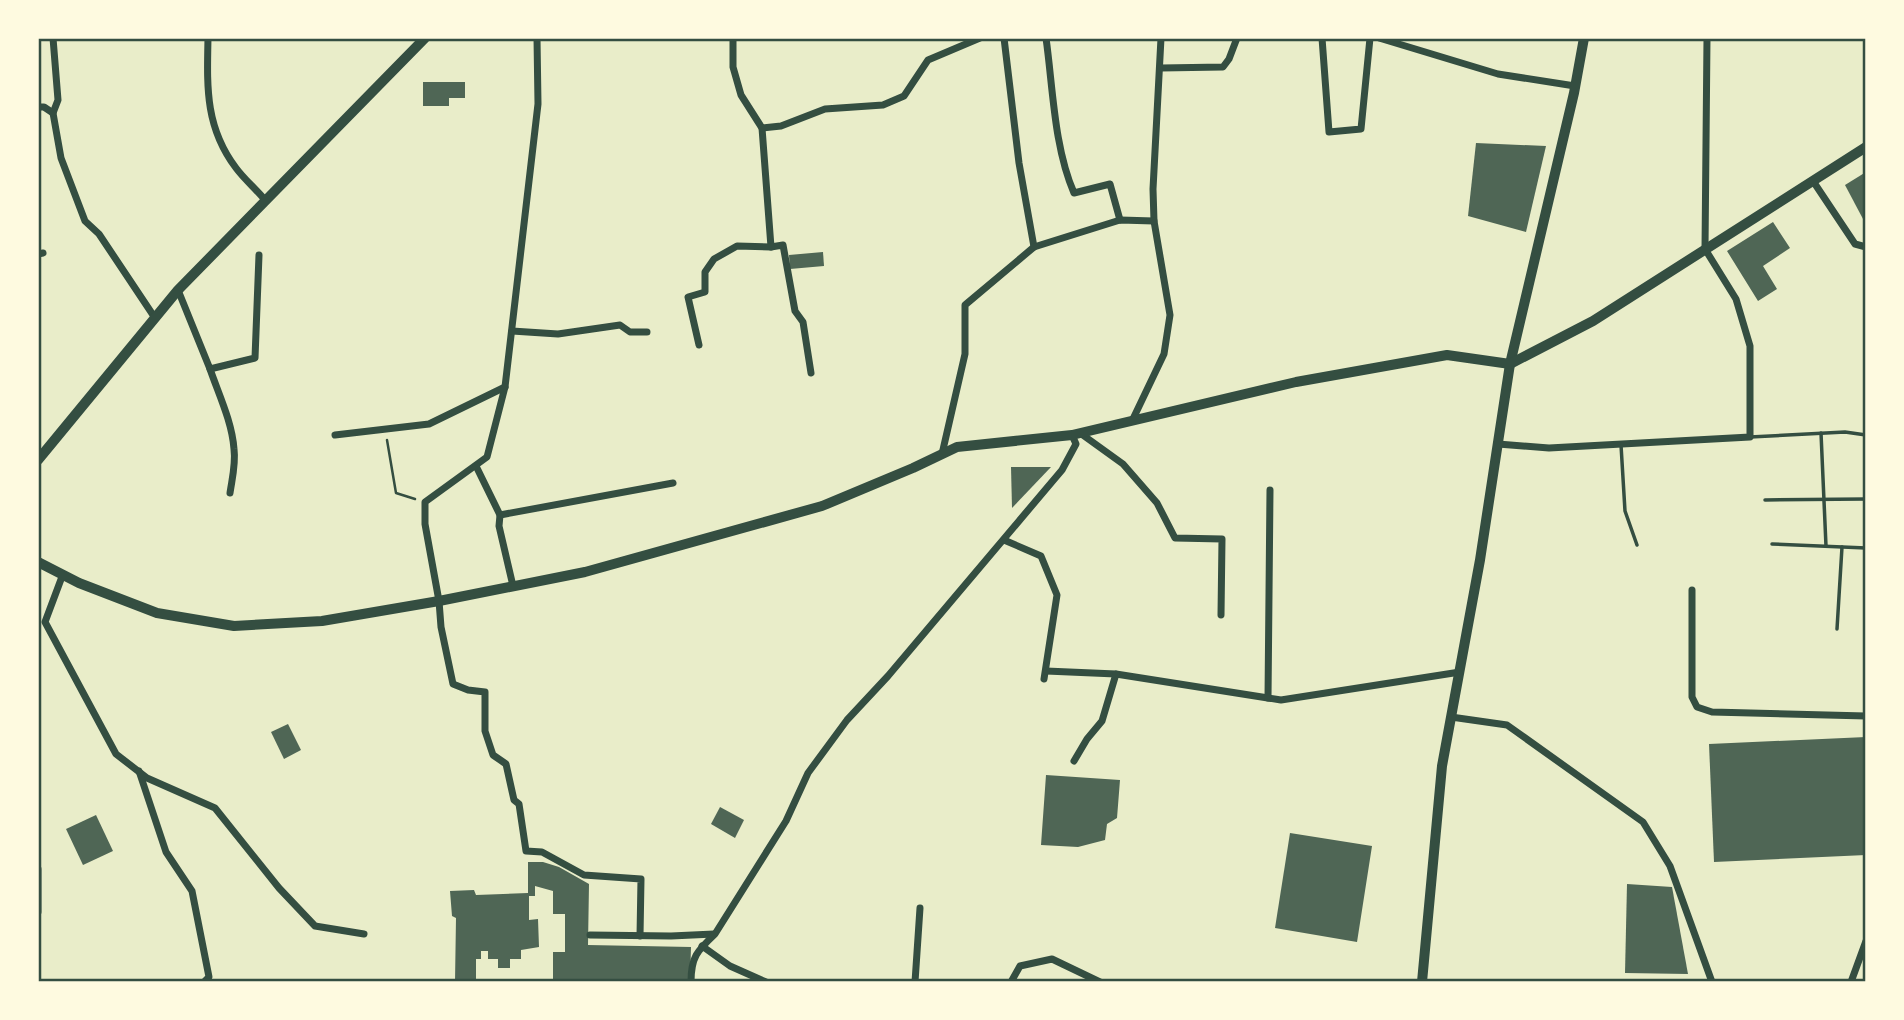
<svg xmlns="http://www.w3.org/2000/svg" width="1904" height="1020" viewBox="0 0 1904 1020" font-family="Raleway,sans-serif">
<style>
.building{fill:#4f6655}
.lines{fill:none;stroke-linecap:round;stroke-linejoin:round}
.path{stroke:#344e41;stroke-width:2.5}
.service{stroke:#344e41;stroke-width:3.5}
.minor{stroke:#344e41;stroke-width:7}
.tertiary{stroke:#344e41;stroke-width:10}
.secondary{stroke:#344e41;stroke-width:10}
.neatline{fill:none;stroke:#344e41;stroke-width:2.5}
</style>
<rect width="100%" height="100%" fill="#e9edc9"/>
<g class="building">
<polygon points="423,82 465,82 465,98 449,98 449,106 423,106"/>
<polygon points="1476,143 1546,146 1526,232 1468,216"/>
<polygon points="1866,172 1866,220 1863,219 1845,185"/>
<polygon points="1773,222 1790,248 1763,266 1777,289 1758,301 1727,251"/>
<polygon points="823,252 824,266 790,269 789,255"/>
<polygon points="1011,467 1051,467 1012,508"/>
<polygon points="288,724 301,750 284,759 271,732"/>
<polygon points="1866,737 1866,855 1714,862 1709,744"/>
<polygon points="1046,775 1120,780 1117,818 1107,824 1105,840 1078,847 1041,845"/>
<polygon points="720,807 744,820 735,838 711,824"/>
<polygon points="96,815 113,851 83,865 66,829"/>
<polygon points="1290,833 1372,846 1357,942 1275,928"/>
<polygon points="528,862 543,862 559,867 589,884 588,945 691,947 690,982 553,982 553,952 565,952 565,914 553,914 553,891 535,886 535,896 529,896 529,920 538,919 539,947 521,950 521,959 510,959 510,968 498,968 498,959 488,959 488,951 481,951 481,959 476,959 476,982 455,982 456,918 452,916 450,891 474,890 476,895 528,893"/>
<polygon points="1627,884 1672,887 1688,974 1625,973"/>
</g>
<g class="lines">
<polyline class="path" points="387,440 396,493 415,499"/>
<g class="service">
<polyline points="1821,433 1826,546"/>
<polyline points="1750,437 1845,432 1866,435"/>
<polyline points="1621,445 1625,511 1637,545"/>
<polyline points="1765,500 1866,499"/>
<polyline points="1772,544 1866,548"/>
<polyline points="1837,629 1842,547"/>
</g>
<g class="minor">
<polyline points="53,38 58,100 53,113 61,158 85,221 99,234 155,318"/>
<path d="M208 38C207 87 205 127 236 168 244 179 256 189 265 200"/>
<polyline points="537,38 538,104 505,387 487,457 425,502 425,524 439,601 441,627 453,684 468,690 485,692 485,731 493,755 506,764 514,800 519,804 526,851 542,852 584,875 641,879 640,936"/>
<polyline points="733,38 733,67 741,95 762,128 771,247 783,245 795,311 803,322 811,373"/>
<polyline points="1004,38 1019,163 1034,247"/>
<path d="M1046 38C1053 88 1054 147 1074 193L1110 184 1120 220"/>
<polyline points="1322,38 1329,132 1361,129 1370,38"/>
<polyline points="1379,38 1498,74 1575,86"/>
<polyline points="1161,68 1223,67 1229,59 1237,38"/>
<polyline points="38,107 44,107 53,113"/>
<polyline points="762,128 781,126 825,109 883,105 904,96 928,60 980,38"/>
<polyline points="1813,181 1855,244 1866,247"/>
<polyline points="38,254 43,253"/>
<polyline points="178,290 210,369 255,358 259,255"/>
<polyline points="512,331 558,334 620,325 630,332 647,332"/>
<polyline points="699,345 688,297 705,292 705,272 714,259 737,246 771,247"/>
<path d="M210 369C219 395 232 422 234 449 236 464 232 479 230 493"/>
<polyline points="1132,421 1164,354 1170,315 1154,221 1153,189 1161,38"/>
<polyline points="1080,433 1123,464 1157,503 1175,538 1222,539 1221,615"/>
<polyline points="335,435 429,424 505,387"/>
<polyline points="1498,444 1549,448 1750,437 1750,346 1736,299 1705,249 1707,38"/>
<polyline points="942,454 965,354 965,305 1034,247 1120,220 1154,221"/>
<polyline points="476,466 500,515 499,526 513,586"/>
<polyline points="500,515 673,483"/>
<polyline points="1004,540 1041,556 1057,595 1044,679"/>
<polyline points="63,574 45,622 116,754 147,778 215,808 279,888 315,926 364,934"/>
<polyline points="1692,590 1692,697 1697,707 1712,712 1866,716"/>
<polyline points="1046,671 1116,674 1281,700 1460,672"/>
<polyline points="1268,698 1270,490"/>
<polyline points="1451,717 1507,725 1643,822 1670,866 1712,982"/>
<polyline points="1074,761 1087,739 1102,721 1116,674"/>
<polyline points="139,771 166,852 192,891 209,977 204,982"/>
<polyline points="38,869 38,912"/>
<polyline points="590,935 671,936 714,934"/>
<polyline points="702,946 730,966 766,982"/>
<path d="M691 982C691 957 697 951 715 934L786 821 808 773 847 720 888 676 1062 470 1076 444 1072 435"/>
<polyline points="915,982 920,908"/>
<polyline points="1011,982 1020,966 1052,959 1100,982"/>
<polyline points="1851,982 1866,941"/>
</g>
<g class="tertiary">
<polyline points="38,460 178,290 425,38"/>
<polyline points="1422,982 1442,766 1480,560 1510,364 1574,93 1584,38"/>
</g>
<polyline class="secondary" points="38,562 79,583 157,613 234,626 322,621 439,601 585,572 822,506 913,468 957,447 1072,435 1296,382 1447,355 1510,364 1593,321 1866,147"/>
</g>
<rect width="1904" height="1020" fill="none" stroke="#fefae0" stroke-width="80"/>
<rect x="40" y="40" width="1824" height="940" class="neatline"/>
</svg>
